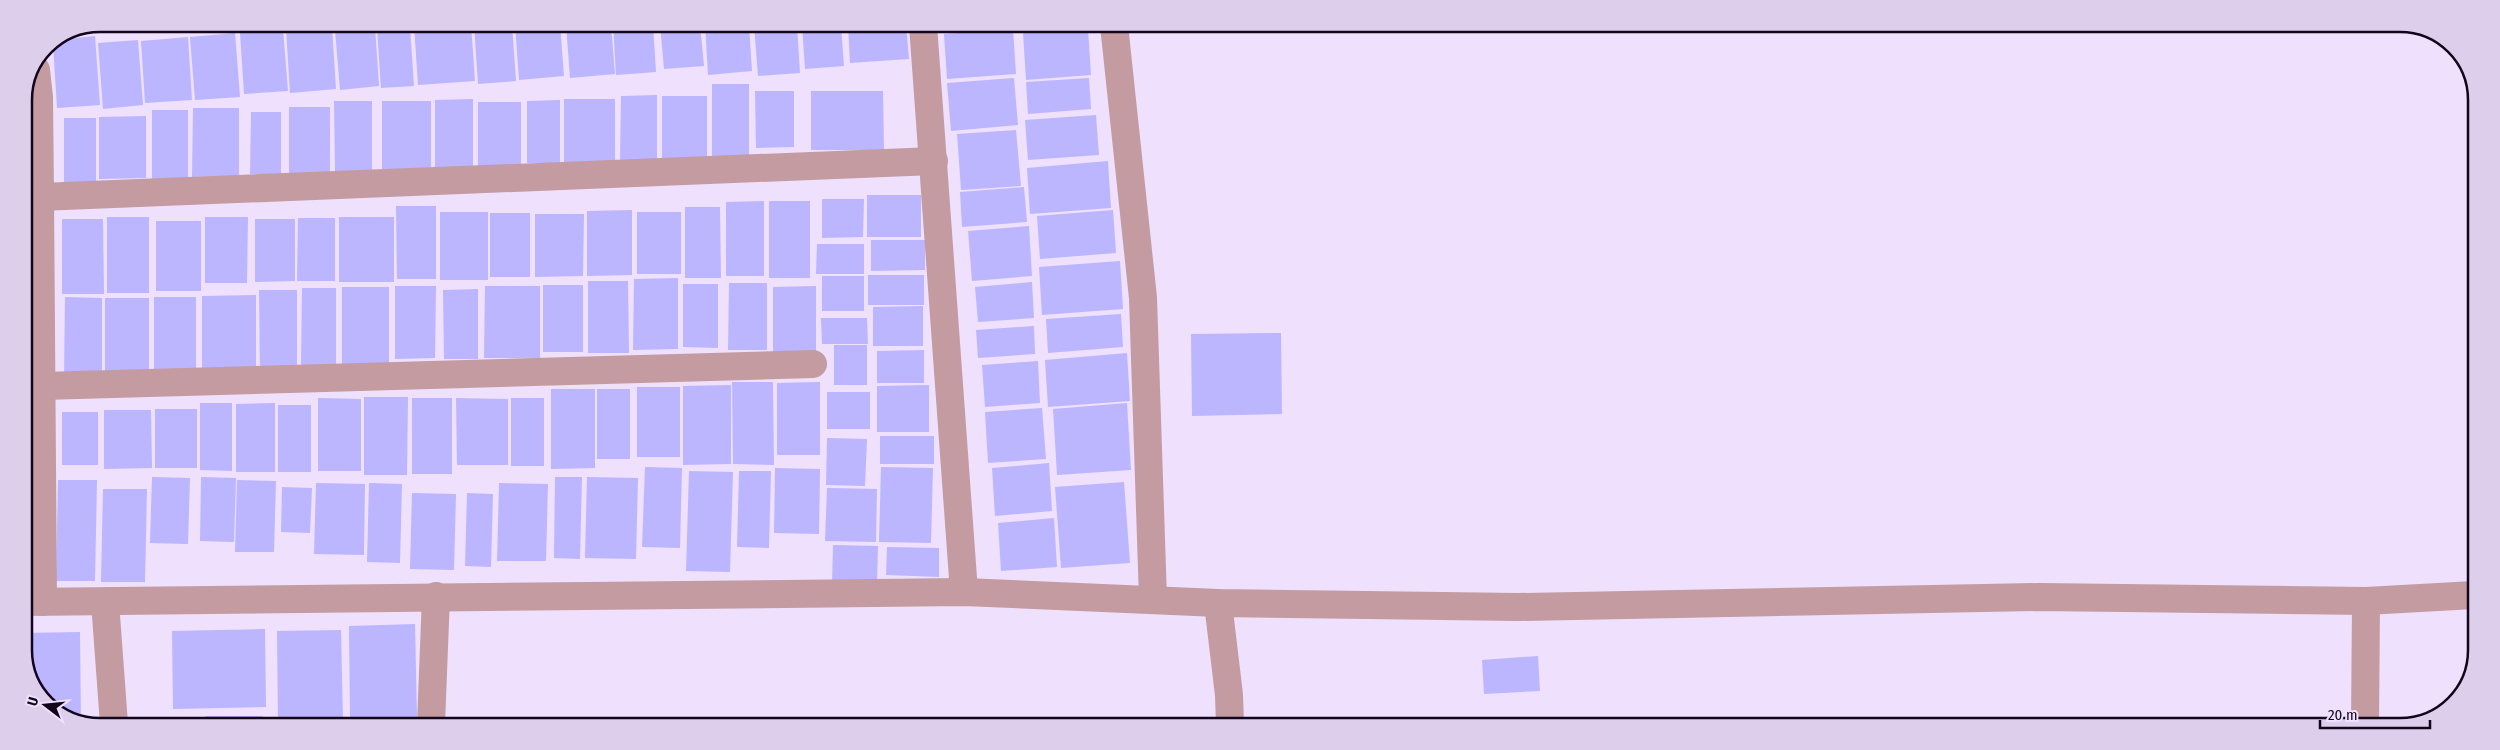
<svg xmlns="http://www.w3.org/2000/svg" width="2500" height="750" viewBox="0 0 2500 750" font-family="'Fira Sans Condensed',sans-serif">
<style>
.building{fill:#bcb5ff}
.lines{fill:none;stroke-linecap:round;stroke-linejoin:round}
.minor{stroke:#c39ba1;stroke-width:28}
.rim{fill:none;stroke:#12051c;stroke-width:2.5}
</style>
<rect width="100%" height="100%" fill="#efe0fd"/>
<g class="building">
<polygon points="471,24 475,81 418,85 414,25"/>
<polygon points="474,24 512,24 516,81 478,84"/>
<polygon points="515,24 560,24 564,76 519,80"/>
<polygon points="566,24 611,24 615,74 570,78"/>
<polygon points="613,24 653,24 656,72 616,75"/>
<polygon points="660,24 700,24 704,66 664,69"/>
<polygon points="705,24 749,25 752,71 708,75"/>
<polygon points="754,25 797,25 800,73 758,76"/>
<polygon points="802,25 841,25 844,66 805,69"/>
<polygon points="848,25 906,25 909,59 850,63"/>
<polygon points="950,25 998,25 998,26 951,30"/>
<polygon points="1020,25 1078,25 1078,26 1020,31"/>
<polygon points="332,26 336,89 290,93 286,29"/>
<polygon points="375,26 379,86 340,90 335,30"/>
<polygon points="410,27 414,86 381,88 377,29"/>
<polygon points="1088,28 1091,75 1026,80 1023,33"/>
<polygon points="283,29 288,91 244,94 240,33"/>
<polygon points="1013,29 1016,74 947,79 944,34"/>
<polygon points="235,33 240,97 195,100 190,37"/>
<polygon points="95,36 100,105 57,108 53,44 65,39"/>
<polygon points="188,37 192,100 145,103 141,41"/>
<polygon points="138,40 143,105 103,109 98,43"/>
<polygon points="1014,78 1018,125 951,131 947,83"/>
<polygon points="1089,78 1091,109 1028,114 1026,82"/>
<rect x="712" y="84" width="37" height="82"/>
<polygon points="755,91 794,91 794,147 756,148"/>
<polygon points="811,91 883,91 884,150 811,150"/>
<polygon points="26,95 27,131 24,131 24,101"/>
<polygon points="657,95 657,162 620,163 621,96"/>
<polygon points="662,96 707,96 707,163 662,164"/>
<polygon points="473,99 473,171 435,171 435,100"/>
<rect x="564" y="99" width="51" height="63"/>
<polygon points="560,100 560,163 527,163 527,101"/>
<polygon points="334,101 372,101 372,178 335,177"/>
<polygon points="382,101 431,101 431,175 382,176"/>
<rect x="478" y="102" width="43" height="64"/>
<polygon points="289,107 330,107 330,176 289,177"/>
<polygon points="193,108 239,108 239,176 192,177"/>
<rect x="152" y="110" width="36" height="70"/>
<polygon points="251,112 281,112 281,174 250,174"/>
<polygon points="1096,115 1099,155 1028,160 1025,120"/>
<polygon points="146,116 146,178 99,179 99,117"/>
<rect x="64" y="118" width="32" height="68"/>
<polygon points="1016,130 1021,186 961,190 957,134"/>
<rect x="24" y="136" width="8" height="43"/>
<polygon points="1108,161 1111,208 1030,214 1027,168"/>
<polygon points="1024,187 1027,222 962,227 960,192"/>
<rect x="867" y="195" width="54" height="42"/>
<polygon points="822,199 864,199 863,237 822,238"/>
<polygon points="764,201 764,276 726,276 726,202"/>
<rect x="769" y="201" width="41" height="77"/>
<polygon points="396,206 436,206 436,279 397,279"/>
<polygon points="685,207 720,207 721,278 685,278"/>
<polygon points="632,210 632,275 587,276 587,211"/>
<polygon points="1113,210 1116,253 1040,259 1037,216"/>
<rect x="440" y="212" width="48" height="68"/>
<rect x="637" y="212" width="44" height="62"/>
<rect x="490" y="213" width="40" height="64"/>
<polygon points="535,214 584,214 583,276 535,277"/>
<rect x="107" y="217" width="42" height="76"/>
<polygon points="205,217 248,217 247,283 205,283"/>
<rect x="339" y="217" width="55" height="65"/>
<polygon points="298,218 335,218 335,281 297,281"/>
<polygon points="62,219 103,219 104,294 62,294"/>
<polygon points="255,219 295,219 295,281 255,282"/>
<rect x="156" y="221" width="45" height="70"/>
<polygon points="1029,226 1032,276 972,281 968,231"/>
<polygon points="24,229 26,229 25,252 24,252"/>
<polygon points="871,240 925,240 925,270 871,271"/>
<polygon points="817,244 864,244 864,274 816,274"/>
<polygon points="1120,261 1123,309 1042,315 1039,267"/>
<rect x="868" y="275" width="56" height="30"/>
<rect x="822" y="276" width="42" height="35"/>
<polygon points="678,278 678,349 633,350 634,279"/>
<polygon points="588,281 628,281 629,353 588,353"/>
<polygon points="1032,282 1034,318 978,322 975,287"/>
<polygon points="729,283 767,283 767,350 728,350"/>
<polygon points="683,284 718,284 718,348 683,347"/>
<rect x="543" y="285" width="40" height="67"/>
<polygon points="395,286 436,286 435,358 395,359"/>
<polygon points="485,286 540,286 540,358 484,358"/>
<polygon points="816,286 816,352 773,352 773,287"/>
<rect x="342" y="287" width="47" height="78"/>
<polygon points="302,288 336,288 336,366 301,366"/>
<polygon points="478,289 478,359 444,359 443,290"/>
<polygon points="259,290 297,290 297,371 260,371"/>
<polygon points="256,295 256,372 202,372 202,296"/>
<polygon points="65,297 102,298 102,379 64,379"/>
<rect x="154" y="297" width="42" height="79"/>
<rect x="105" y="298" width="44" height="79"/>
<polygon points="923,306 923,346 873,346 873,307"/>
<polygon points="1121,314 1123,347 1048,353 1046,319"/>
<polygon points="821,318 867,318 868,344 822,344"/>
<polygon points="1034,326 1035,354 978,358 976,330"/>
<polygon points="1281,333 1282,414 1192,416 1191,334"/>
<rect x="834" y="345" width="33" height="40"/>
<polygon points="924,350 924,383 877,383 877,351"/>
<polygon points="1127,353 1130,401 1048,407 1045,360"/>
<polygon points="1038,361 1040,403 985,407 982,365"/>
<polygon points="732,382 773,382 774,465 733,464"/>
<polygon points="820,382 820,455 777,455 777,383"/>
<polygon points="731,385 731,464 683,465 683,386"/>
<polygon points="929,385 929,432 877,432 877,386"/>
<rect x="637" y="387" width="43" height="70"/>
<polygon points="551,389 595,389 595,468 551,469"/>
<rect x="597" y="389" width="33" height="70"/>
<rect x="827" y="392" width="43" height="37"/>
<polygon points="364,397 408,397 407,475 364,475"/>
<polygon points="318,398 361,399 361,471 318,471"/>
<rect x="412" y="398" width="40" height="76"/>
<polygon points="456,398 508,399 508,465 457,465"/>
<rect x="511" y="398" width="33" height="68"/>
<polygon points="200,403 232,403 232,471 200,470"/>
<polygon points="275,403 275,472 236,472 236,404"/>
<polygon points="1127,403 1131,470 1057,475 1053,409"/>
<rect x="278" y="405" width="33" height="67"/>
<polygon points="1042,408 1046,459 988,463 985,412"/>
<rect x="155" y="409" width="42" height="59"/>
<polygon points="104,410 151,410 152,468 104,469"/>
<rect x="62" y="412" width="36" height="53"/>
<rect x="880" y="436" width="54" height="28"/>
<polygon points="827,438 867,439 865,486 826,485"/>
<polygon points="1049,463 1052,511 995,516 992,468"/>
<polygon points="645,467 682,468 680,548 642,547"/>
<polygon points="881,467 933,468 931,543 879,542"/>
<polygon points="775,468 820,469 819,534 774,533"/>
<polygon points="689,471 733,472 730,572 686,571"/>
<polygon points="739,471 771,471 769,548 737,547"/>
<polygon points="152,477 190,478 188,544 150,543"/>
<polygon points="201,477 236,478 234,542 200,541"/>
<polygon points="555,477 582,477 580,559 554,558"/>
<polygon points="587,477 638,478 636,559 585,558"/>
<polygon points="58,480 97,480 95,581 56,581"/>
<polygon points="237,480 276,481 274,552 235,552"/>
<polygon points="1124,482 1130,563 1061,568 1055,487"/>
<polygon points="316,483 365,484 364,555 314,554"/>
<polygon points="369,483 402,484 400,563 367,562"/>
<polygon points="499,483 548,484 546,561 497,561"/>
<polygon points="282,487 312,488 310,533 281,532"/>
<polygon points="827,488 877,489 876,542 825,541"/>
<polygon points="103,489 147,489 145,582 101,582"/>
<polygon points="412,493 456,494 454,570 410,569"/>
<polygon points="467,493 493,494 491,567 465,566"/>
<polygon points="24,508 28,508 26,563 24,563"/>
<polygon points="1054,518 1057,567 1001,571 998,523"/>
<polygon points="833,545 878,546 877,584 832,583"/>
<polygon points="887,547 939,548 939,577 886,575"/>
<polygon points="415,624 417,717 350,718 349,626"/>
<polygon points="265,629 266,707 173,709 172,631"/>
<polygon points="341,630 343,722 278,724 277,631"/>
<polygon points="80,632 81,724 43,700 24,654 24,633"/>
<polygon points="1538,656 1540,691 1484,694 1482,660"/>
<rect x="205" y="716" width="58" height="8"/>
<polygon points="1359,719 1359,725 1252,725 1252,720"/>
</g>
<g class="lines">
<g class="minor">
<polyline points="923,25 964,592"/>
<polyline points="1114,25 1143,298 1153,599"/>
<polyline points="36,70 39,97 40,197 43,602"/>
<polyline points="40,197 934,161"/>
<polyline points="42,386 813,364"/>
<polyline points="24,602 964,592 1218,603 1518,607 2039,597 2366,601 2474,595"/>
<polyline points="105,602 114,724"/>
<polyline points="1218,603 1229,695 1230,725"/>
<polyline points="431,724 436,596"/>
<polyline points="2365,726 2366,601"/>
</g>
</g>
<path d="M0 0H2500V750H0ZM100 32H2400A68 68 0 0 1 2468 100V650A68 68 0 0 1 2400 718H100A68 68 0 0 1 32 650V100A68 68 0 0 1 100 32Z" fill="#ddceeb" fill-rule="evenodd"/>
<path class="rim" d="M100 32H2400A68 68 0 0 1 2468 100V650A68 68 0 0 1 2400 718H100A68 68 0 0 1 32 650V100A68 68 0 0 1 100 32Z"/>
<g transform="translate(45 705) rotate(286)" stroke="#efe0fd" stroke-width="4" paint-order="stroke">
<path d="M0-4L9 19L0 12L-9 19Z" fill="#12051c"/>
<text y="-8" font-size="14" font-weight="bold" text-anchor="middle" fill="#12051c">U</text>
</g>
<path d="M2320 720v8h110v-8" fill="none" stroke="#12051c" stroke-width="2.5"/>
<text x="2328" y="720" font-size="15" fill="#12051c" stroke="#efe0fd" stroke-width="4" paint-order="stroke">20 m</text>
</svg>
